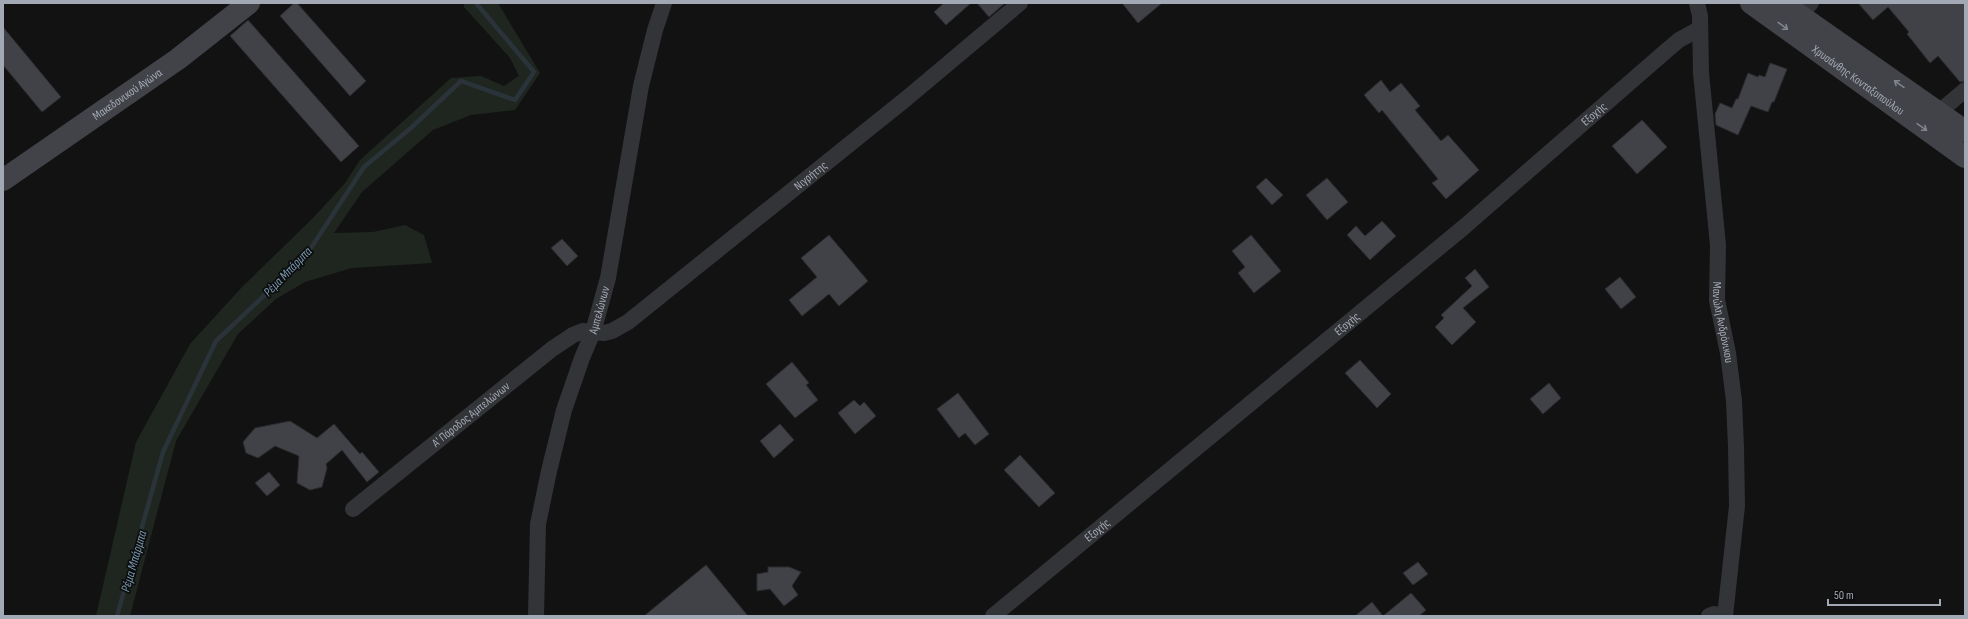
<svg xmlns="http://www.w3.org/2000/svg" width="1968" height="619" viewBox="0 0 1968 619" font-family="'Sofia Sans Condensed',sans-serif">
<style>
.green{fill:#1e261f}
.lines{fill:none;stroke-linecap:round;stroke-linejoin:round}
.stream{stroke:#2a3339;stroke-width:4.5}
.building{fill:#414247;stroke:#2c2c30}
.street{stroke:#333438;stroke-width:16}
.secondary{stroke:#414348;stroke-width:22}
.oneway{stroke:#81858e}
.labels{text-anchor:middle;stroke-width:3.5;stroke-linejoin:round;paint-order:stroke}
.street-label{font-size:12px;fill:#a3a9b4;stroke:#0d0d0e}
.water-label{font-size:13px;font-style:italic;fill:#7999b0;stroke:#0d0d0e}
</style>
<rect width="100%" height="100%" fill="#121213"/>
<polygon class="green" points="464,3 498,3 540,73 515,110 471,115 433,130 362,192 334,233 373,232 405,225 424,235 432,263 352,268 305,282 276,299 238,334 176,441 130,616 96,616 136,442 190,344 242,287 313,218 345,183 360,160 451,78 481,76 504,86 519,76 510,58 464,7"/>
<g class="lines">
<polyline class="stream" points="117,616 163,452 216,341 305,257 364,167 412,127 461,81 515,100 534,72 476,3"/>
</g>
<g class="building">
<polygon points="294,3 297,3 366,81 350,96 280,16"/>
<polygon points="944,3 971,3 946,25 934,12"/>
<polygon points="977,3 1005,3 989,17"/>
<polygon points="1122,3 1162,3 1138,23"/>
<polygon points="1858,3 1965,3 1965,81 1960,82 1938,56 1930,63 1907,34 1909,32 1888,7 1873,20"/>
<polygon points="248,20 359,146 341,162 230,36"/>
<polygon points="3,27 61,97 42,112 3,65"/>
<polygon points="1770,63 1787,69 1774,102 1772,102 1768,112 1751,106 1738,135 1716,125 1715,114 1720,103 1732,108 1736,99 1738,99 1748,73 1758,77 1759,75 1765,77"/>
<polygon points="1381,80 1390,92 1401,83 1420,106 1415,110 1441,141 1448,135 1479,170 1446,199 1432,183 1438,179 1382,110 1379,113 1364,95"/>
<polygon points="1642,120 1667,147 1637,174 1612,146"/>
<polygon points="1266,178 1283,195 1272,205 1256,187"/>
<polygon points="1327,178 1348,202 1327,220 1306,195"/>
<polygon points="1382,221 1396,236 1370,260 1347,235 1356,226 1365,236"/>
<polygon points="829,235 868,281 839,306 829,294 802,316 789,300 817,277 801,258"/>
<polygon points="1251,235 1281,271 1254,293 1238,273 1245,267 1232,251"/>
<polygon points="562,239 578,256 567,266 551,248"/>
<polygon points="1475,269 1489,287 1463,308 1476,322 1452,345 1435,327 1444,318 1441,315 1472,286 1465,278"/>
<polygon points="1620,277 1636,297 1621,309 1605,289"/>
<polygon points="1360,360 1391,394 1377,408 1345,373"/>
<polygon points="792,362 809,383 806,385 818,400 795,418 766,384"/>
<polygon points="1549,383 1561,398 1543,414 1530,399"/>
<polygon points="958,393 989,434 975,445 965,433 959,438 937,409"/>
<polygon points="854,400 860,406 864,402 876,416 855,434 838,413"/>
<polygon points="290,421 317,438 334,424 360,454 362,452 379,472 367,482 342,450 326,464 327,468 322,487 310,490 297,483 299,456 275,446 258,458 246,453 243,442 255,428"/>
<polygon points="780,424 794,440 774,458 760,441"/>
<polygon points="1020,455 1055,493 1039,507 1004,470"/>
<polygon points="269,472 280,485 267,496 255,483"/>
<polygon points="1418,562 1428,574 1413,585 1403,573"/>
<polygon points="706,565 748,616 644,616"/>
<polygon points="768,567 789,567 801,572 792,586 798,595 784,606 770,589 757,591 757,574 768,572"/>
<polygon points="1411,593 1426,610 1419,616 1355,616 1372,602 1383,616"/>
</g>
<g class="lines">
<g class="street">
<path id="s1" d="M1697 3 1700 16 1701 73 1718 245 1717 300 1728 353 1734 401 1736 447 1737 506 1725 616"/>
<polyline points="1799,15 1811,3"/>
<polyline points="1939,112 1965,90"/>
<path id="s2" d="M353 509 552 349 573 335 583 331 604 333 612 331 628 322 907 98 1020 3"/>
<path id="s3" d="M536 616 538 524 549 471 564 410 582 358 593 332 608 278 641 86 655 30 664 3"/>
<path id="s4" d="M993 616 1464 227 1666 51 1679 40 1699 29"/>
<polyline points="1709,616 1714,614 1721,616"/>
</g>
<g class="secondary">
<path id="s5" d="M1751 3 1965 157"/>
<polyline points="1782,3 1965,131"/>
<path id="s6" d="M3 180 178 59 249 3"/>
</g>
</g>
<defs><path id="oneway-shaft" d="M-6 0H5M1.5-3L5.5 0L1.5 3" fill="none" stroke-width="1.6" stroke-linecap="round" stroke-linejoin="round"/></defs>
<g class="oneway">
<use href="#oneway-shaft" transform="translate(1783 26) rotate(36)"/>
<use href="#oneway-shaft" transform="translate(1899 84) rotate(-145)"/>
<use href="#oneway-shaft" transform="translate(1922 127) rotate(35)"/>
</g>
<g class="labels">
<g class="street-label">
<text dy="4" stroke="none"><textPath href="#s5" startOffset="132">Χρυσάνθης Κονταξοπούλου</textPath></text>
<text dy="4" stroke="none"><textPath href="#s6" startOffset="151">Μακεδονικού Αγώνα</textPath></text>
<text dy="4" stroke="none"><textPath href="#s4" startOffset="783">Εξοχής</textPath></text>
<text dy="4" stroke="none"><textPath href="#s2" startOffset="573">Νιγρήτης</textPath></text>
<text dy="4" stroke="none"><textPath href="#s3" startOffset="315">Αμπελώνων</textPath></text>
<text dy="4" stroke="none"><textPath href="#s4" startOffset="459">Εξοχής</textPath></text>
<text dy="4" stroke="none"><textPath href="#s1" startOffset="321">Μανώλη Ανδρόνικου</textPath></text>
<text dy="4" stroke="none"><textPath href="#s2" startOffset="151">Α' Πάροδος Αμπελώνων</textPath></text>
<text dy="4" stroke="none"><textPath href="#s4" startOffset="135">Εξοχής</textPath></text>
</g>
<g class="water-label">
<text transform="translate(287 271) rotate(-46)" y="5">Ρέμα Μπάρμπα</text>
<text transform="translate(133 561) rotate(-74)" y="5">Ρέμα Μπάρμπα</text>
</g>
</g>
<rect width="1968" height="619" fill="none" stroke="#a3a9b4" stroke-width="8"/>
<path d="M1828 599v6h112v-6" fill="none" stroke="#a3a9b4" stroke-width="2"/>
<text x="1834" y="599" font-size="12" fill="#a3a9b4" stroke="#0d0d0e" stroke-width="3" paint-order="stroke">50 m</text>
</svg>
